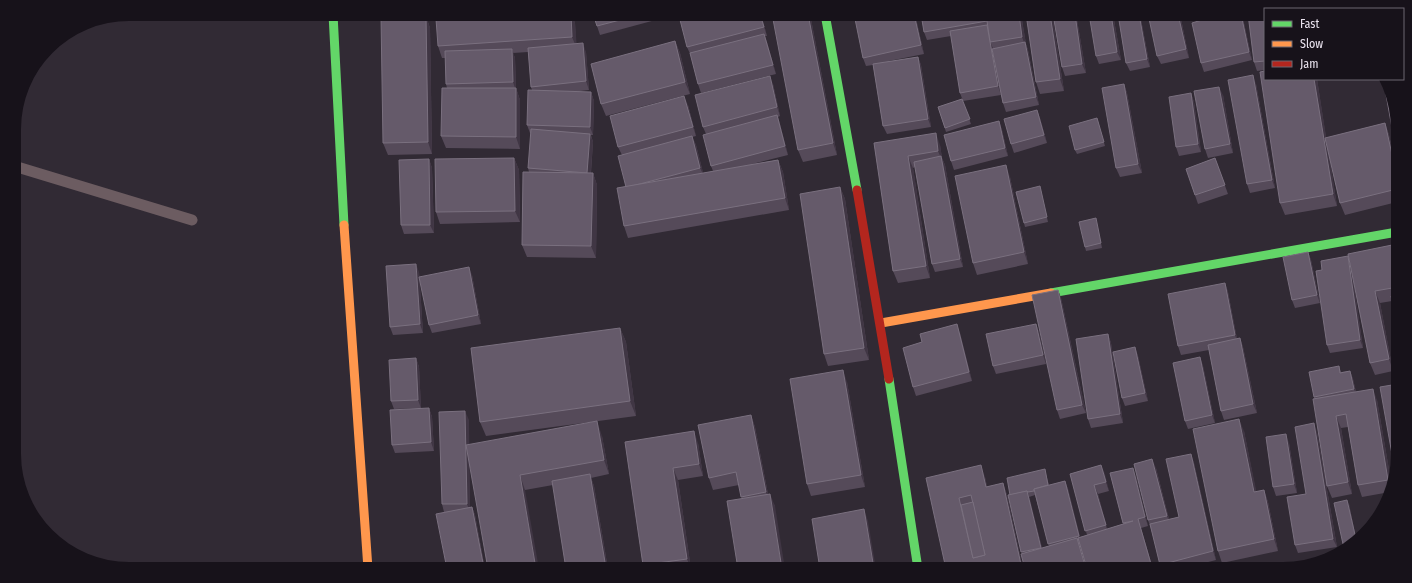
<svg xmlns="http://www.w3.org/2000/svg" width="1412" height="583" viewBox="0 0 1412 583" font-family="'Fira Sans Condensed',sans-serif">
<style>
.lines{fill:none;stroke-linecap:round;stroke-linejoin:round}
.lane{stroke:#6c5c61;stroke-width:11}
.fast{stroke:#63d668;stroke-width:9}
.slow{stroke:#ff974d;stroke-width:9}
.jam{stroke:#b3261e;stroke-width:9}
.wall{fill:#554a59;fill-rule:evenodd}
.shaded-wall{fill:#403644}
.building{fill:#655a6a;stroke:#7a707f;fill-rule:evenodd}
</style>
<rect width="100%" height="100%" fill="#312a34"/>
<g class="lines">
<polyline class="lane" points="14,166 192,220"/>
<g class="fast">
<polyline points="333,14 344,225"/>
<polyline points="825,14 857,190"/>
<polyline points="1051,293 1397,232"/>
<polyline points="889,379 918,569"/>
</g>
<g class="slow">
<polyline points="344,225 368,569"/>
<polyline points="881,323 1051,293"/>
</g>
<polyline class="jam" points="857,190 889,379"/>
</g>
<g class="wall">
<polygon points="442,14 573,14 573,18 575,23 576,44 586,52 589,90 572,92 591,92 594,101 593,135 591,135 593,142 591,173 593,173 597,185 596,258 527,257 522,245 529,172 528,168 531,133 530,133 527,125 532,90 531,87 528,52 513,53 515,58 516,88 520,100 520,149 446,148 441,136 447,88 446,84 445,58 442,58 438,46 444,19"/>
<polygon points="593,14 674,14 674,15 600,35"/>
<polygon points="680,14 761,14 767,36 765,36 767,42 776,74 701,93 698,84 691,56 687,47"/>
<polygon points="810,14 837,155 803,162 798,150"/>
<polygon points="854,14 915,14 924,54 884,62 918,57 921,65 931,127 887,134 883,126 873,65 866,66 863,58"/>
<polygon points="921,14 1021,14 1026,44 1028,50 1039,105 1006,112 1003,103 996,65 1001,95 963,101 960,93 951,36 927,40 924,32"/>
<polygon points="1026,14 1052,14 1064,91 1040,94 1036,82"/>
<polygon points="1053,14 1076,14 1086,73 1065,76 1062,67"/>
<polygon points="1113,14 1121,60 1099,64 1096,56"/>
<polygon points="1118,14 1140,14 1150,67 1130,71 1126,63"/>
<polygon points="1180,14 1189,58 1161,64 1157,56"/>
<polygon points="1204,14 1242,14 1252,60 1204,72 1201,63 1205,19"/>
<polygon points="1265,14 1265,70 1257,71 1254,62"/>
<polygon points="426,16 430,28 432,154 388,155 383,143"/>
<polygon points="675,41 680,53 690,94 606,116 601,104"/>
<polygon points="1317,79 1326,138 1385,123 1389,135 1397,170 1397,202 1345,215 1340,203 1329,155 1337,206 1285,215 1280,203"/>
<polygon points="773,84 780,116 778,117 780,124 788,155 752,164 778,160 783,172 789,210 628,238 624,226 626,187 622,155 618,147 688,105 696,136 692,137 696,145 703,173 713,171 711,166 706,134 703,127"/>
<polygon points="1124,84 1127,93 1142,173 1120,177 1116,168"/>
<polygon points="1256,84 1275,188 1250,193 1247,184"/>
<polygon points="1191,93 1194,102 1201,152 1179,156 1176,147"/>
<polygon points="1223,95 1233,153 1208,158 1205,149"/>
<polygon points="962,99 971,124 946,132 938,107"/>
<polygon points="1037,110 1040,118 1047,143 1014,153 1011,144"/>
<polygon points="1397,114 1397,148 1394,139"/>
<polygon points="1097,118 1105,146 1077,154 1075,150"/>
<polygon points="999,121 1002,130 1008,156 954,170 951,161"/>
<polygon points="874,143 940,145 942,158 945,165 963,267 935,272 932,264 915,167 913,168 930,278 898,283 893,271"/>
<polygon points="514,158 519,170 520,222 440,224 436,212"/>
<polygon points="1215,158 1228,194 1198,204 1186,169"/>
<polygon points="429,159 432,168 434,233 404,234 401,225"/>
<polygon points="1010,177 1028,264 977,275 973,263"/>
<polygon points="1040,186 1048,222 1025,227 1024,223"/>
<polygon points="840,187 845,199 869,360 828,366 824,354"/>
<polygon points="1097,223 1102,248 1086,251 1085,247"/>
<polygon points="1397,244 1398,327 1392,301 1380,303 1393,371 1375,375 1370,363 1351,265 1363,348 1330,353 1327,345 1351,264"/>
<polygon points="1308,252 1311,260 1320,303 1295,308 1292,300"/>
<polygon points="419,272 423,333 393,335 390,327"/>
<polygon points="472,275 481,324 432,333 429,325"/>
<polygon points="1225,283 1228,292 1237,339 1240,338 1243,347 1257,413 1224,420 1221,411 1209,350 1181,355 1178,346"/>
<polygon points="1058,290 1061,298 1086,413 1060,419 1057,410"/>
<polygon points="1036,324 1039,332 1046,364 996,374 993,366"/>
<polygon points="620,328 626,342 636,416 486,436 480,422"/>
<polygon points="960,333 972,381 916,396 913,387"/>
<polygon points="1108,334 1111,343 1123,423 1091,428 1088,419"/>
<polygon points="1135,347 1138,356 1148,401 1125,406 1122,398"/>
<polygon points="1200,357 1203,366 1215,423 1188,429 1185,421"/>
<polygon points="416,358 419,367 421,408 394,409 391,401"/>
<polygon points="1339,366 1341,372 1350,371 1353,379 1356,392 1377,400 1392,487 1390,492 1362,497 1358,485 1348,427 1341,428 1352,494 1332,498 1327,486 1314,397"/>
<polygon points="847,382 865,487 811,496 807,484"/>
<polygon points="429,408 432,417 434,451 395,453 392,445"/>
<polygon points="751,415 755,427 768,494 775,506 742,499 739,485 713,490 709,478"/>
<polygon points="469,420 469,445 602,436 609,474 591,478 594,486 608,569 566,569 553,485 525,490 469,464 470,507 472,507 475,515 485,569 447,569 444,512 442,504"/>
<polygon points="1244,431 1256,492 1264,490 1268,502 1278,551 1222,563 1218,551"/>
<polygon points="1317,432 1337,547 1298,553 1295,545 1306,494"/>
<polygon points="625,442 698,443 703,476 678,480 691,569 645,569 643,565"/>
<polygon points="1289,443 1297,493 1276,496 1273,487"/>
<polygon points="1191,454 1194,463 1216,560 1181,569 1162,569 1151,529 1148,520 1156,468 1169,519 1179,517"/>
<path d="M1101 465 1109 491 1098 494 1107 529 1123 524 1110 473 1136 476 1148 526 1141 528 1153 569H1087L1080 545H1079L1086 569 1022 554 1010 495 1045 469 1046 474 1049 485 1065 481 1068 489 1080 537 1087 535 1070 474ZM1035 495 1049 546 1042 548 1029 497Z"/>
<polygon points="985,477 987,487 1003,483 1007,495 1023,569 926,478"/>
<polygon points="1349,504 1356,538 1348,548 1345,549 1343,544"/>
</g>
<g class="shaded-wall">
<polygon points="571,14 573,14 573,18 575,23 577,49 572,37"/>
<polygon points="760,14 761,14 767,36 764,27"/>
<polygon points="808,14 810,14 837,155 833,143"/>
<polygon points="914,14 915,14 924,54 921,45"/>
<polygon points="1019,14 1021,14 1026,44 1028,50 1039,105 1036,97 1026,48 1022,37"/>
<polygon points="1050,14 1052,14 1064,91 1060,79"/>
<polygon points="1075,14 1076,14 1086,73 1082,64"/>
<polygon points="1111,14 1113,14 1121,60 1117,52"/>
<polygon points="1139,14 1140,14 1150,67 1147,59"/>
<polygon points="1178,14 1180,14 1189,58 1186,49"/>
<polygon points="1241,14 1242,14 1252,60 1249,52"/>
<polygon points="426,16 430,28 432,154 428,142"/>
<polygon points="987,25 990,33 990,42 993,48 1001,95 998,86"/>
<polygon points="764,34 767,42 776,74 773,65"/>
<polygon points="675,41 680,53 690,94 685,82"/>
<polygon points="583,43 586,52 589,90 586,81"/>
<polygon points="512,49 515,58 516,91 513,82"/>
<polygon points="918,57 921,65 931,127 928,119"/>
<polygon points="1253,75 1256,84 1275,188 1272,180"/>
<polygon points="770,76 773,84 780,116 777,107"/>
<polygon points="1314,79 1317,79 1337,206 1333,194"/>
<polygon points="1124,84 1127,93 1142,173 1138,164"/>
<polygon points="1219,87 1223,95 1233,153 1230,144"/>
<polygon points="516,88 520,100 520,149 516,137"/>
<polygon points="591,92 594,101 593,135 590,127"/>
<polygon points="1191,93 1194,102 1201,152 1198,144"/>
<polygon points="684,96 688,105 696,136 693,127"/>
<polygon points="1037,110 1040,118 1047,143 1044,135"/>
<polygon points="777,115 780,124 788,155 785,146"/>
<polygon points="999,121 1002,130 1008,156 1005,148"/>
<polygon points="1385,123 1389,135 1397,170 1397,177"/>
<polygon points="936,133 940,145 942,158 945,165 963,267 960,259 943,163 938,151"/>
<polygon points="590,134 593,142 590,182 587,173"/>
<polygon points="692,136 696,145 704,176 700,168"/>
<polygon points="908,156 913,168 930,278 926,266"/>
<polygon points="514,158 519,170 520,222 515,211"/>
<polygon points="429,159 432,168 434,233 430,225"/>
<polygon points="778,160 783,172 789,210 785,198"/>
<polygon points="1006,165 1010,177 1028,264 1024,252"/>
<polygon points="593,173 597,185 596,258 591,246"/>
<polygon points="840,187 845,199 869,360 864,348"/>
<polygon points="1308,252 1311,260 1320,303 1317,295"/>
<polygon points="1348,256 1351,265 1363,348 1360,340"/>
<polygon points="416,264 419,272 423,333 420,324"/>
<polygon points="469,267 472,275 481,324 478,315"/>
<polygon points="1225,283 1228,292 1238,344 1235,335"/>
<polygon points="1058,290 1061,298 1086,413 1082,405"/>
<polygon points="1375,291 1380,303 1393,371 1389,359"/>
<polygon points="957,324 960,333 972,381 969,372"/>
<polygon points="1036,324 1039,332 1046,364 1043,355"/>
<polygon points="620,328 626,342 636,416 630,401"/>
<polygon points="1108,334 1111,343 1123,423 1120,414"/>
<polygon points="1240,338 1243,347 1257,413 1253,404"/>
<polygon points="1135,347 1138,356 1148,401 1145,393"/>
<polygon points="1200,357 1203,366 1215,423 1212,415"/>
<polygon points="416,358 419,367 421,408 418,400"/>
<polygon points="843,370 847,382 865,487 861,475"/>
<polygon points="1350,371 1353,379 1357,398 1354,389"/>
<polygon points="1373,389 1377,400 1392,487 1391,488 1388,480"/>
<polygon points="429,408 432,417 434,451 431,442"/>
<polygon points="465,411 469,420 470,512 467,504"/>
<polygon points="751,415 755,427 770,504 766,492"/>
<polygon points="1336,416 1341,428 1352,494 1348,482"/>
<polygon points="1239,419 1244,431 1259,504 1254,492"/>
<polygon points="597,421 602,436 609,474 604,460"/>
<polygon points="1314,423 1317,432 1337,547 1333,539"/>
<polygon points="694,431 698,443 703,476 699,464"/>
<polygon points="1286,434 1289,443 1297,493 1294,484"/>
<polygon points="1191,454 1194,463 1216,560 1213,551"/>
<polygon points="1152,459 1156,468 1170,524 1167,516"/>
<polygon points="981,465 985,477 990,499 986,487"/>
<polygon points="1101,465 1105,474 1109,491 1106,482"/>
<polygon points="673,468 678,480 691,569 687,559"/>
<polygon points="1133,468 1136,476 1148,526 1145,517"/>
<polygon points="1045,469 1046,474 1050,492 1048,488"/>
<polygon points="590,474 594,486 608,569 606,569 606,568"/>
<polygon points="520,475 525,490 539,569 536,569"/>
<polygon points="1065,481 1068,489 1082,545 1079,536"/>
<polygon points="1003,483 1007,495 1023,569 1022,569"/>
<polygon points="1094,485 1098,494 1109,534 1106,525"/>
<polygon points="1264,490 1268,502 1278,551 1274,539"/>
<polygon points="1027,491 1030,499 1044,556 1041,548"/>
<polygon points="770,494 775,506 785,569 782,569"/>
<polygon points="959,498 963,510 976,565 973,558"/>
<polygon points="1347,500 1349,504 1356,538 1356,539"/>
<polygon points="472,507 475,515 485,569 484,569 484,568"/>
<polygon points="864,509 868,521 876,569 874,569"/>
<polygon points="1138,519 1141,528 1153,569 1151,564"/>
<polygon points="1077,538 1080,546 1086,569"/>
</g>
<g class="building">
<polygon points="442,14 472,14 442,15"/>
<polygon points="524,14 571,14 572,37 438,46 436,19"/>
<polygon points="593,14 643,14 597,26"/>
<polygon points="686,14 760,14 764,27 687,47 679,16"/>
<polygon points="772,14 808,14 833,143 798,150"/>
<polygon points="854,14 914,14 921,45 863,58"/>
<polygon points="921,14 986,14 987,21 924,32"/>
<polygon points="986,14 1019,14 1022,37 990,42"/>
<polygon points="1026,14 1050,14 1060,79 1036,82"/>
<polygon points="1053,14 1075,14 1082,64 1062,67"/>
<polygon points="1089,14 1111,14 1117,52 1096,56"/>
<polygon points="1118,14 1139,14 1147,59 1126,63"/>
<polygon points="1148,14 1178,14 1186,49 1157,56"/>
<polygon points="1204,14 1241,14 1249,52 1201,63 1192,23 1205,19"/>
<polygon points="1248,14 1265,14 1265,61 1254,62"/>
<polygon points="426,16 428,142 383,143 381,17"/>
<polygon points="987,25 998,86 960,93 950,31"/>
<polygon points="764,34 773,65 698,84 690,53"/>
<polygon points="675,41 685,82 601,104 591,64"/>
<polygon points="1025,42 1036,97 1003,103 992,49"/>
<polygon points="583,43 586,81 531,87 528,48"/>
<polygon points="512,49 513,82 446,84 445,51"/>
<polygon points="918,57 928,119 883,126 873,64"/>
<polygon points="1265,71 1265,79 1314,79 1333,194 1280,203 1260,72"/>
<polygon points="1253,75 1272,180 1247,184 1228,80"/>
<polygon points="770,76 777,107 703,127 695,95"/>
<polygon points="1124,84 1138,164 1116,168 1102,88"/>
<polygon points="1219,87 1230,144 1205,149 1194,91"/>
<polygon points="442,88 516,88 516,137 441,136"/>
<polygon points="1385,89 1386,89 1397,114 1397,139 1394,139"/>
<polygon points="528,90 591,92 590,127 527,125"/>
<polygon points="1191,93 1198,144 1176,147 1169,97"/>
<polygon points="684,96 693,127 618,147 610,116"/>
<polygon points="962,99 970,119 945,128 938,107"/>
<polygon points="1037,110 1044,135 1011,144 1004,119"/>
<polygon points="777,115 785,146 711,166 703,135"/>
<polygon points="1097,118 1104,142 1075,150 1069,126"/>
<polygon points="999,121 1005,148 951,161 944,135"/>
<polygon points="1385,123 1397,177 1397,189 1340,203 1325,138"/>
<polygon points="531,129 590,134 587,173 528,168"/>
<polygon points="936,133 938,151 908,156 926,266 893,271 874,143"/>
<polygon points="692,136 700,168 636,185 626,187 618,156"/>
<polygon points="941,156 960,259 932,264 914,162"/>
<polygon points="514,158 515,211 436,212 435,159"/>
<polygon points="1215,158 1225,185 1195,195 1186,169"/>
<polygon points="429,159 430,225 401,225 399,160"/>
<polygon points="778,160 785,198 624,226 617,188"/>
<polygon points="1006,165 1024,252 973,263 955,176"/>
<polygon points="523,172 593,173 591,246 522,245"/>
<polygon points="1040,186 1047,217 1024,223 1016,192"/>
<polygon points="840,187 864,348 824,354 800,194"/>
<polygon points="1096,218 1101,243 1085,247 1079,222"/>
<polygon points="1397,244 1398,287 1375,291 1389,359 1370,363 1348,254"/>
<polygon points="1308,252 1317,295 1292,300 1283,257"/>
<polygon points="1348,256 1360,340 1327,345 1316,271 1322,270 1321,261"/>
<polygon points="416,264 420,324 390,327 386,266"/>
<polygon points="469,267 478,315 429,325 419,277"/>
<polygon points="1225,283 1235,335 1178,346 1168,294"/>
<polygon points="1058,290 1082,405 1057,410 1032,295"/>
<polygon points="1398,295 1398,327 1391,296"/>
<polygon points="957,324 969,372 913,387 903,348 922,342 920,334"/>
<polygon points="1036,324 1043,355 993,366 986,334"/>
<polygon points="620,328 630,401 480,422 471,348"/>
<polygon points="1108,334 1120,414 1088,419 1076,339"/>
<polygon points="1240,338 1253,404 1221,411 1208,345"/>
<polygon points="1135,347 1145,393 1122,398 1113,352"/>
<polygon points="1200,357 1212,415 1185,421 1173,363"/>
<polygon points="416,358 418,400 391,401 389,360"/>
<polygon points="1339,366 1340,373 1350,371 1354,389 1314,397 1309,372"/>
<polygon points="843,370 861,475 807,484 790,379"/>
<polygon points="1398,384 1398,454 1395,471 1380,387"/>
<polygon points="1373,389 1388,480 1358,485 1346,414 1336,416 1348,482 1327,486 1313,399"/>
<polygon points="429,408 431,442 392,445 390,410"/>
<polygon points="465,411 467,504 442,504 439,412"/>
<polygon points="751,415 766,492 741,497 736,472 709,478 698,425"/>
<polygon points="1239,419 1254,492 1264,490 1274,539 1218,551 1193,429"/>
<polygon points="597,421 604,460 520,475 536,569 488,569 466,445"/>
<polygon points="1314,423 1333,539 1295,545 1287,497 1306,494 1295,427"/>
<polygon points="694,431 699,464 673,468 687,559 643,565 625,442"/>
<polygon points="1286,434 1294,484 1273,487 1266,437"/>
<polygon points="1191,454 1213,551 1160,565 1150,524 1179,517 1166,459"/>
<polygon points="1152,459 1167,516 1148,520 1134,464"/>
<path d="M981 465 986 487 1003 483 1022 569H946L926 478ZM971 495 985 555 973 558 959 498Z"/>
<polygon points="1101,465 1106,482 1094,485 1106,525 1085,531 1070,474"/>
<polygon points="1133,468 1145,517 1138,519 1151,564 1135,569 1087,569 1078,538 1133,521 1123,523 1110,473"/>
<polygon points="1045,469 1048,485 1034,489 1034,491 1028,492 1027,491 1010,495 1007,478"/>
<polygon points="590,474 606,568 602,569 566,569 552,481"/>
<polygon points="1065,481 1079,536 1048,544 1034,489"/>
<polygon points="1027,491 1041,548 1021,552 1008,495"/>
<polygon points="770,494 782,569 738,569 727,501"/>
<polygon points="1347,500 1356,539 1353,542 1343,544 1334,503"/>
<polygon points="973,502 985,555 973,558 961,505"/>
<polygon points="472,507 484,568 478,569 447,569 436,514"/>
<polygon points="864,509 874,569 820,569 812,519"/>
<polygon points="1077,538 1086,569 1025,569 1021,554"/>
</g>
<path d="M0 0H1412V583H0ZM129 21H1283A108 108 0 0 1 1391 129V454A108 108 0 0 1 1283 562H129A108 108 0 0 1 21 454V129A108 108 0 0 1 129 21Z" fill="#17121a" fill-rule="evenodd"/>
<rect x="1264" y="8" width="140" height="72" fill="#17121a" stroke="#6c6670"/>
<rect x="1272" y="21" width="20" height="6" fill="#63d668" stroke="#6c6670"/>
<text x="1300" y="28" font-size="12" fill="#ebe4f0">Fast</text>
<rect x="1272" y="41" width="20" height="6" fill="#ff974d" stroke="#6c6670"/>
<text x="1300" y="48" font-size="12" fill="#ebe4f0">Slow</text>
<rect x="1272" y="61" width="20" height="6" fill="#b3261e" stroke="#6c6670"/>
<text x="1300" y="68" font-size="12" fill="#ebe4f0">Jam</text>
</svg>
